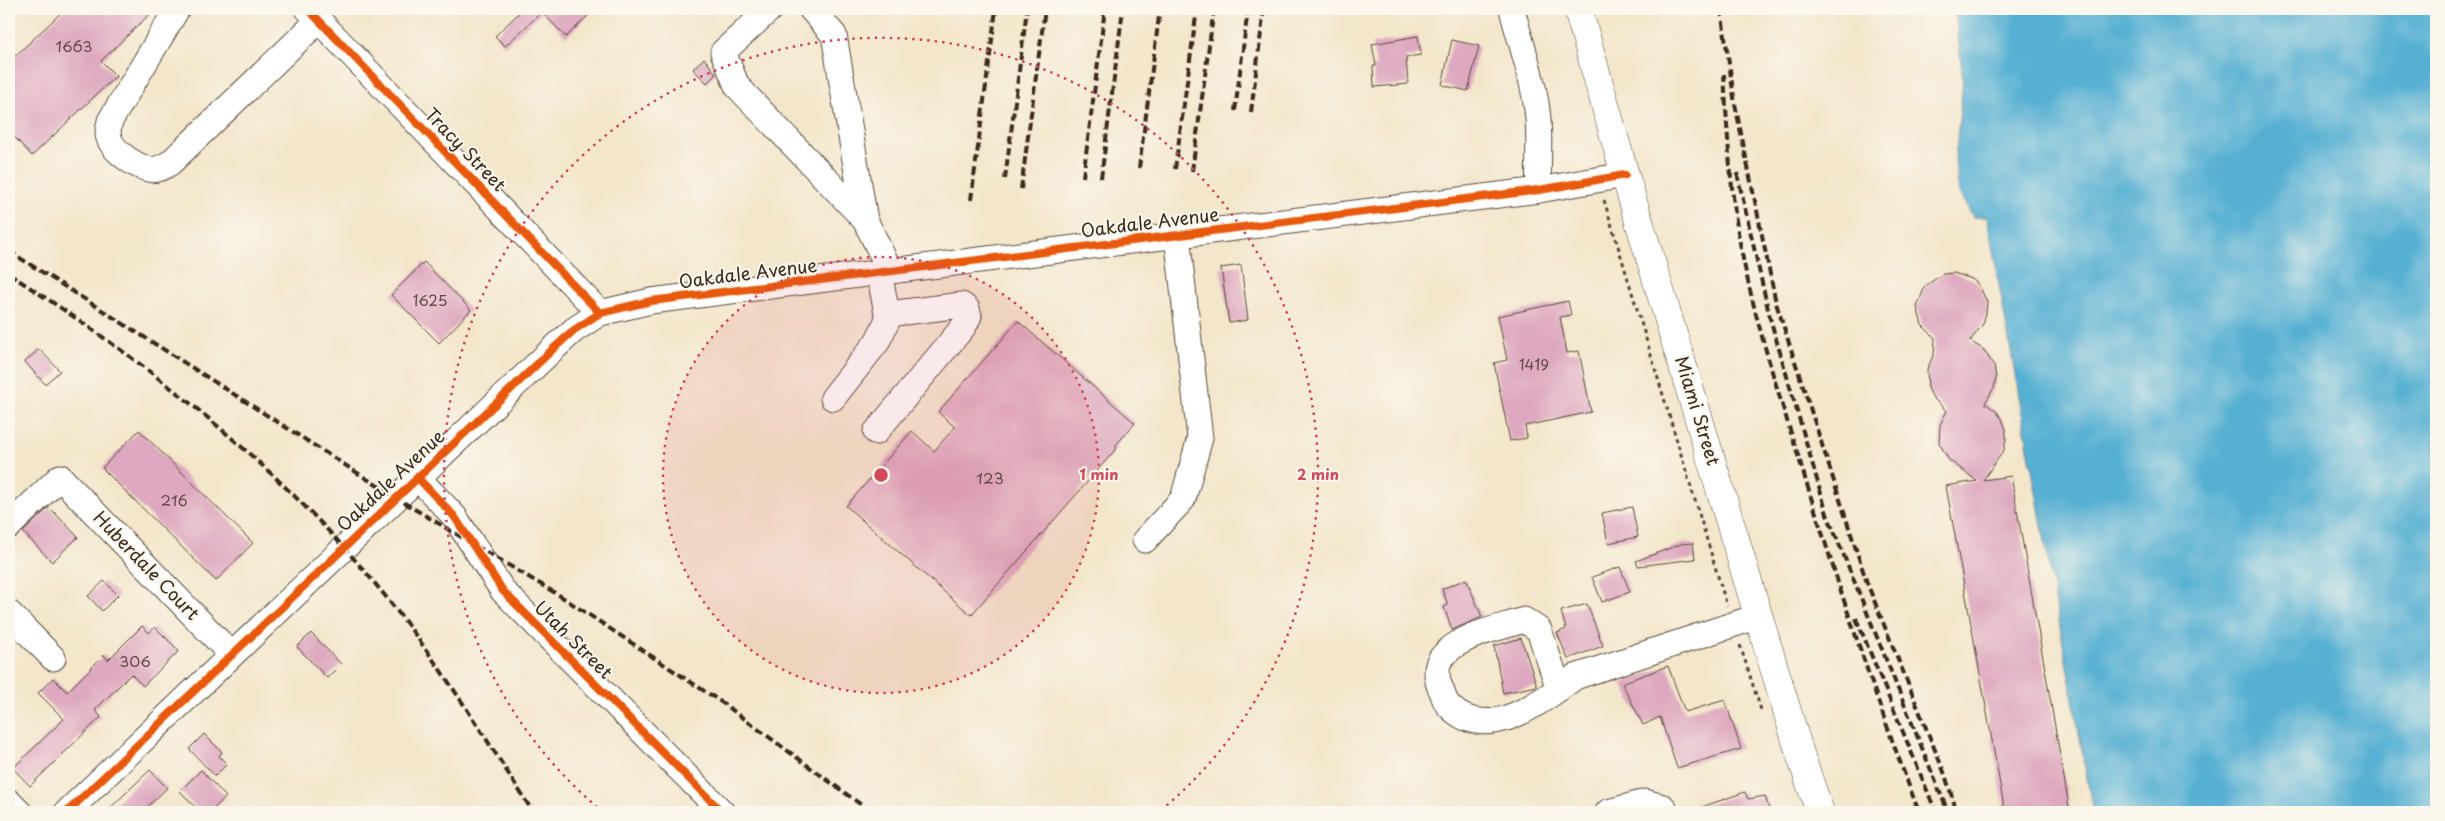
<svg xmlns="http://www.w3.org/2000/svg" width="2445" height="821" viewBox="0 0 2445 821" font-family="'Playpen Sans',sans-serif">
<style>
.water{fill:#56b0d3;stroke:#486d78}
.building{fill:#dea9c0}
.lines{fill:none;stroke-linecap:round;stroke-linejoin:round}
.minor-casing{stroke:#574638;stroke-width:27}
.major-casing{stroke:#574638;stroke-width:29}
.path{stroke:#574638;stroke-width:3;stroke-dasharray:4 4;stroke-linecap:butt}
.minor{stroke:#fff;stroke-width:25}
.major{stroke:#fff;stroke-width:28}
.rail{stroke:#3b2a1e;stroke-width:4;stroke-dasharray:8 4;stroke-linecap:butt}
.cycleway-casing{stroke:#fbf7ec;stroke-width:11}
.cycleway{stroke:#e8590c;stroke-width:8}
.ring{fill:none;stroke:#d1495b;stroke-width:2.5;stroke-dasharray:2.5 5}
.labels{text-anchor:middle;stroke-width:4;stroke-linejoin:round;paint-order:stroke}
.number-label{font-size:15px;fill:#644a46}
.street-label{font-size:18px;fill:#3b2a1e;stroke:#fbf7ec}
.centre{fill:#d1495b;stroke:#fbf7ec;stroke-width:2.5}
.ring-label{font-size:15px;text-anchor:middle;font-weight:bold;fill:#d1495b;stroke:#fbf7ec;stroke-width:4;stroke-linejoin:round;paint-order:stroke}
</style>
<rect width="100%" height="100%" fill="#fbf7ec"/>
<filter id="ink" filterUnits="userSpaceOnUse"><feTurbulence type="fractalNoise" baseFrequency=".02" numOctaves="2"/><feDisplacementMap in="SourceGraphic" scale="10" xChannelSelector="R" yChannelSelector="G"/><feConvolveMatrix kernelMatrix="1 2 1 2 8 2 1 2 1" color-interpolation-filters="sRGB"/></filter>
<filter id="wash" filterUnits="userSpaceOnUse"><feTurbulence type="fractalNoise" baseFrequency=".0096" numOctaves="4" result="noise"/><feDisplacementMap in="SourceGraphic" scale="20" xChannelSelector="R" yChannelSelector="G"/><feGaussianBlur stdDeviation="1.12" result="paint"/><feColorMatrix in="noise" values="0 0 0 0 0 0 0 0 0 0 0 0 0 0 0 0 0 1.4 0 .05"/><feComposite in="paint" operator="in"/></filter>
<g filter="url(#wash)">
<rect width="100%" height="100%" fill="#f3e6cb"/>
<polygon class="water" points="1955,9 2436,9 2436,812 2093,812 1987,217 1973,217 1959,193 1955,159 1963,81"/>
<g id="blocks">
<g class="building">
<polygon points="65,9 155,9 101,61 116,76 32,156 9,131 9,62"/>
<polygon points="523,9 595,9 566,37 542,12 505,46 495,36"/>
<polygon points="1418,36 1421,55 1406,57 1408,84 1374,87 1373,66 1376,66 1372,44"/>
<polygon points="1452,40 1479,46 1468,91 1442,85"/>
<polygon points="704,58 716,74 707,83 693,69"/>
<polygon points="424,262 471,310 439,343 391,295"/>
<polygon points="1241,265 1248,320 1229,323 1221,268"/>
<polygon points="1954,273 1972,279 1979,285 1987,302 1986,313 1983,324 1970,341 1984,350 1994,366 1996,377 1994,388 1985,403 1996,411 2002,419 2006,429 2006,439 2004,450 1983,480 2011,476 2070,812 2005,812 1946,486 1977,481 1949,460 1939,443 1940,425 1947,411 1933,398 1928,388 1927,369 1934,354 1935,338 1922,325 1917,307 1925,286 1943,274"/>
<polygon points="1568,301 1571,315 1560,317 1567,353 1579,351 1591,412 1525,426 1527,438 1510,441 1494,363 1507,360 1498,316"/>
<polygon points="1018,321 1135,423 1115,446 1117,448 971,615 846,506 912,431 934,451 955,427 938,412"/>
<polygon points="39,349 60,371 45,384 25,362"/>
<polygon points="139,430 253,543 216,581 102,468"/>
<polygon points="49,507 78,537 52,562 23,532"/>
<polygon points="1632,507 1638,537 1608,543 1602,513"/>
<polygon points="1693,543 1695,559 1638,566 1636,561 1681,544"/>
<polygon points="1620,567 1630,592 1602,602 1592,577"/>
<polygon points="1466,579 1482,617 1452,630 1444,607 1448,605 1442,589"/>
<polygon points="104,581 118,595 102,611 88,596"/>
<polygon points="1587,604 1603,646 1568,659 1557,633 1566,629 1561,611"/>
<polygon points="142,626 149,633 155,627 179,651 143,686 131,674 95,710 101,717 30,786 13,768 64,719 38,693 53,678 67,692 104,655 108,660"/>
<polygon points="311,633 341,664 327,678 297,647"/>
<polygon points="1521,638 1537,686 1503,693 1494,646"/>
<polygon points="1668,666 1685,712 1725,700 1741,749 1677,768 1660,717 1643,725 1622,683"/>
<polygon points="204,734 222,752 219,756 227,764 215,776 189,749"/>
<polygon points="150,770 167,788 142,812 106,812"/>
<polygon points="201,770 226,797 210,812 200,812 180,791"/>
<polygon points="1745,792 1748,799 1765,796 1770,812 1693,812 1693,810"/>
</g>
</g>
</g>
<g filter="url(#ink)">
<use href="#blocks" fill-opacity="0" stroke="#574638" stroke-width="1"/>
<g class="lines">
<defs>
<g id="minor">
<path d="M177 9 110 121C109 125 108 129 108 133 109 149 133 165 148 169 155 171 164 167 170 163L319 20"/>
<polyline points="308,9 600,313"/>
<polyline points="770,9 723,52 737,86 865,220 890,271"/>
<polyline points="811,9 834,35 865,220"/>
<path d="M1512 9C1520 42 1533 76 1537 110 1541 137 1537 163 1539 190"/>
<polyline points="833,398 877,342 888,319 879,272"/>
<polyline points="876,432 964,326 969,316 967,309 962,305 888,314"/>
<polyline points="417,477 454,516 503,591 722,812"/>
<polyline points="9,526 60,477 231,654"/>
<polyline points="1145,540 1183,499 1200,438 1177,235"/>
<polyline points="9,613 53,658"/>
<path d="M1559 689 1539 630 1524 620C1497 629 1461 634 1442 657 1435 665 1436 681 1441 689 1443 695 1445 702 1449 706 1487 746 1543 700 1575 677L1759 616"/>
<polyline points="9,802 19,812"/>
<polyline points="67,812 552,350 574,330 600,313 651,301 1539,190 1625,175"/>
<polyline points="1608,812 1645,802 1663,807 1666,812"/>
</g>
<polyline id="major" points="1578,9 1625,175 1801,757 1820,812"/>
</defs>
<use href="#minor" class="minor-casing"/>
<use href="#major" class="major-casing"/>
<g class="path">
<polyline points="1604,200 1727,606"/>
<polyline points="1740,645 1761,710"/>
</g>
<use href="#minor" class="minor"/>
<use href="#major" class="major"/>
<g class="rail">
<polyline points="1721,9 1735,104 1776,303 1867,583 1944,772 1957,812"/>
<path d="M1724 74C1727 122 1729 171 1736 220 1749 303 1776 385 1801 465 1837 582 1875 698 1919 812"/>
<polyline points="1235,111 1248,9"/>
<polyline points="1251,112 1264,9"/>
<polyline points="1139,168 1160,9"/>
<polyline points="1175,169 1197,9"/>
<polyline points="1192,171 1214,9"/>
<polyline points="1737,173 1770,318 1827,514 1948,812"/>
<polyline points="1083,177 1105,9"/>
<polyline points="1101,178 1123,9"/>
<polyline points="1005,179 1027,9"/>
<polyline points="1021,189 1045,9"/>
<polyline points="971,200 996,9"/>
<polyline points="9,251 411,507 562,597 724,704 871,812"/>
<path d="M9 274C144 360 275 462 377 586 436 657 484 736 533 812"/>
<polyline points="1856,618 1936,812"/>
</g>
<defs>
<g id="cycleway">
<polyline points="308,9 600,313"/>
<polyline points="417,477 454,516 503,591 722,812"/>
<polyline points="67,812 552,350 574,330 600,313 651,301 1539,190 1625,175"/>
</g>
</defs>
<use href="#cycleway" class="cycleway-casing"/>
<use href="#cycleway" class="cycleway"/>
</g>
</g>
<circle cx="881" cy="475" r="218" fill="#d1495b" fill-opacity=".12"/>
<g class="ring">
<circle cx="881" cy="475" r="218"/>
<path d="M603 812A437 437 0 1 1 1159 812"/>
</g>
<g class="labels">
<g class="number-label">
<text x="74" y="52">1663</text>
<text x="430" y="306">1625</text>
<text x="1534" y="370">1419</text>
<text x="990" y="484">123</text>
<text x="174" y="506">216</text>
<text x="135" y="667">306</text>
</g>
<g class="street-label">
<text transform="translate(465 150) rotate(46)" y="6">Tracy Street</text>
<text transform="translate(1150 223) rotate(-7)" y="6">Oakdale Avenue</text>
<text transform="translate(748 274) rotate(-7)" y="6">Oakdale Avenue</text>
<text transform="translate(1697 411) rotate(73)" y="6">Miami Street</text>
<text transform="translate(391 481) rotate(-43)" y="6">Oakdale Avenue</text>
<text transform="translate(146 566) rotate(46)" y="6">Huberdale Court</text>
<text transform="translate(573 640) rotate(45)" y="6">Utah Street</text>
</g>
</g>
<circle cx="881" cy="475" r="8" class="centre"/>
<g class="ring-label">
<text x="1099" y="480">1 min</text>
<text x="1318" y="480">2 min</text>
</g>
<rect width="2445" height="821" fill="none" stroke="#fbf7ec" stroke-width="30"/>
</svg>
